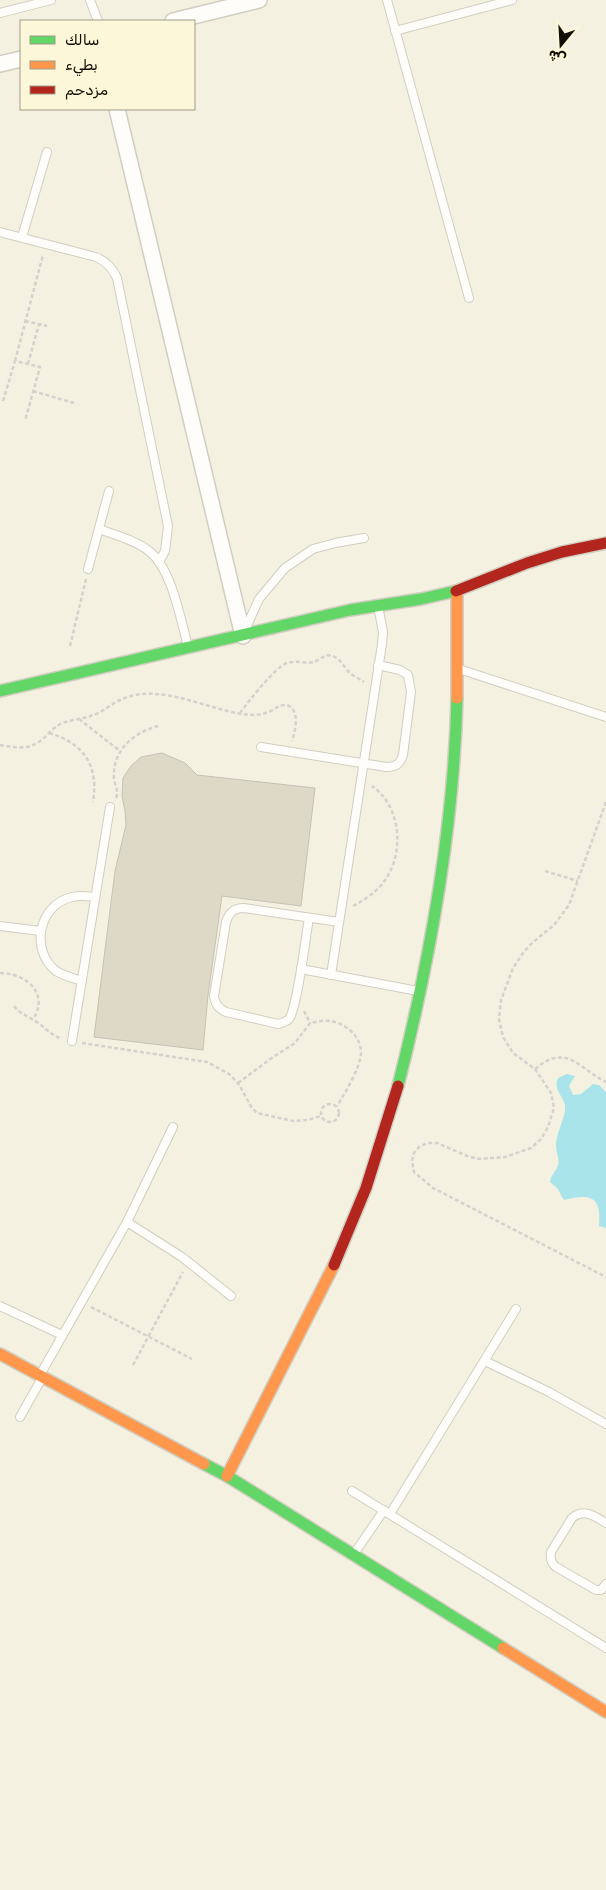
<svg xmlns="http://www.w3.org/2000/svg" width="606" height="1890" viewBox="0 0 606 1890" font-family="Rubik,Cairo,sans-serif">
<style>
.water{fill:#aae4eb}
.building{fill:#ded9c6;stroke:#c5c2b6}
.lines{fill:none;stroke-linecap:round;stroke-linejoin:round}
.lane-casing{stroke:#d1cec1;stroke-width:10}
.street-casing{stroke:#d1cec1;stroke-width:18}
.fast-casing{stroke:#d1cec1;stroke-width:14}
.slow-casing{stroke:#d1cec1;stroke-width:14}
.jam-casing{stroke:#d1cec1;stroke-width:14}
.path{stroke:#d4d2cd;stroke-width:2.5;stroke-dasharray:4 2.5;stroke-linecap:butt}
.lane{stroke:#fefdfa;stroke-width:8}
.street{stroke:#fefdfa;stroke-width:15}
.fast{stroke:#63d668;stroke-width:11}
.slow{stroke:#ff974d;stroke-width:11}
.jam{stroke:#b3261e;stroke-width:11}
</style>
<rect width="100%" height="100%" fill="#f5f1e1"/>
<path class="water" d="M567 1074 575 1076 569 1086 573 1095 581 1094 593 1084 599 1085 606 1092V1228L599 1226C602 1195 589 1194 564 1200L557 1188 550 1182C550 1176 556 1172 558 1165 560 1158 556 1153 556 1146 556 1134 563 1122 565 1111 567 1097 552 1092 558 1078Z"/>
<polygon class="building" points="162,753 185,763 197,775 315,788 301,906 222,896 208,995 203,1050 94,1037 115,871 126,825 125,811 122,796 123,778 131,766 141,757"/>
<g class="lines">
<defs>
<g id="lane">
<polyline points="90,0 98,21"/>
<polyline points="387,0 469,298"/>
<polyline points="0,13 51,0"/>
<polyline points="395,31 512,0"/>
<path d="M0 232 96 257C107 262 112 268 117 278L168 526 165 551 159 562"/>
<polyline points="22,237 47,152"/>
<path d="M99 529C115 535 135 540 149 551 172 569 180 618 188 646"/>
<polyline points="88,569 109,491"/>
<polyline points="245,630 259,599 285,568 313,549 335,543 364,538"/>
<polyline points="459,669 606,717"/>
<path d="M261 747 386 767C396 767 400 764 403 755L411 692 408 675 400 670 378 665"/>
<path d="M309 918C306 935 297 1009 289 1019 286 1022 282 1023 278 1024L226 1012C218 1008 215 1004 214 996L226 922C229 912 234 908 244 908L339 922"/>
<polyline points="0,926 40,931"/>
<polyline points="301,969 418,991"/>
<polyline points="331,975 382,644 383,632 378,606"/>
<path d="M82 981C73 978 64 976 56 971 30 950 38 905 72 897 80 895 87 896 95 897"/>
<polyline points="72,1041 110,807"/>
<polyline points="127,1222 182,1257 231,1296"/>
<polyline points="0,1306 62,1335"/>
<polyline points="485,1361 549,1392 606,1424"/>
<polyline points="40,1375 127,1222 173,1127"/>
<polyline points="20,1417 42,1378"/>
<polyline points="352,1491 606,1648"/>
<polyline points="390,1514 516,1309"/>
<path d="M606 1523C594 1516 584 1508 572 1518L551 1552C550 1559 551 1563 556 1567L596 1590H601L606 1584"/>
<polyline points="354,1554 384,1510"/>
</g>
<g id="street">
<polyline points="173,21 259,0"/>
<polyline points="0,64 21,59"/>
<polyline points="117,109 243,636"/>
</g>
<g id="fast">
<polyline points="0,691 350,610 421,599 456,591"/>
<path d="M398 1086C430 960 454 828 457 698"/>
<polyline points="204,1464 227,1476 503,1648"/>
</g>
<g id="slow">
<polyline points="457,698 457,591"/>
<polyline points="0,1354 204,1464"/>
<polyline points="227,1476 334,1265"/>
<polyline points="503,1648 606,1712"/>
</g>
<g id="jam">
<polyline points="456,591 527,563 562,552 606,543"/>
<polyline points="334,1265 366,1188 398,1086"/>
</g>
</defs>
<use href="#lane" class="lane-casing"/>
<use href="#street" class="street-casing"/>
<use href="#fast" class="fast-casing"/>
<use href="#slow" class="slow-casing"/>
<use href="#jam" class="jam-casing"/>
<g class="path">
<polyline points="25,321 47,326"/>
<polyline points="15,361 43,255"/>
<polyline points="28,364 39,324"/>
<polyline points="33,391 74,403"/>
<polyline points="3,401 15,361 40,367 25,421"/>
<polyline points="70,646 86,579"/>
<path d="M240 713C248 702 275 667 287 663 296 660 305 664 314 662 322 659 326 652 335 657 342 661 345 669 351 674 355 677 360 679 364 682"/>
<polyline points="79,719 120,751"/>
<path d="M49 733C84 743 99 766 93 802"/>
<path d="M0 745C12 747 26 750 37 743 44 739 50 731 57 726 68 719 82 720 93 715 103 712 111 704 120 700 158 682 203 708 242 714 251 715 260 716 268 712 275 710 281 702 289 706 300 712 295 732 292 741"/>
<path d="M116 798C119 791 115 786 114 779 112 750 133 733 158 726"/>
<polyline points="606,802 569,905 554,925 532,943 523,953 513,968 501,1000 499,1019 503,1037 513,1053 535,1069 551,1093 554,1108 548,1127 541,1139 531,1148 505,1157 479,1159 467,1156 437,1143 428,1143 420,1146 414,1153 412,1161 414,1172 433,1188 606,1277"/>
<polyline points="545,871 578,881"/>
<path d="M353 906C364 900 375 893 383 883 405 855 402 807 372 786"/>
<path d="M0 973C26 973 50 994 33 1019"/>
<path d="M14 1006C21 1015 29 1016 38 1023 47 1029 51 1035 62 1039"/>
<polyline points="304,1011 310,1023"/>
<polyline points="82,1043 207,1062 229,1074 238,1083 252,1108 257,1113 293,1121 308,1120 321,1116"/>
<path d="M535 1069C567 1042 579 1069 606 1082"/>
<path d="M238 1083 273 1057 295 1043 310 1023C316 1022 323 1020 330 1021 345 1023 361 1036 361 1052 361 1067 345 1093 337 1106"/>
<circle cx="330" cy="1113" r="9"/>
<polyline points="91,1307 192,1359"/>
<polyline points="133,1365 183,1272"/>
</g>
<use href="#lane" class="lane"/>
<use href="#street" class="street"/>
<use href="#fast" class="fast"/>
<use href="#slow" class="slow"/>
<use href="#jam" class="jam"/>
</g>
<rect x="20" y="20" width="175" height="90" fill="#fdf7d9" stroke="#9f9b85"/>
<rect x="30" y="36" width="25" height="8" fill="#63d668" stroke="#9f9b85"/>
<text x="65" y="45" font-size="15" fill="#121006">سالك</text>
<rect x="30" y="61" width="25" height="8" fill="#ff974d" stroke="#9f9b85"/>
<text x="65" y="70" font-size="15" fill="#121006">بطيء</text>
<rect x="30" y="86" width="25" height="8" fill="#b3261e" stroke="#9f9b85"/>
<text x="65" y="95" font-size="15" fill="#121006">مزدحم</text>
<g transform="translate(561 45) rotate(198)" stroke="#fdf7d9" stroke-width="4" paint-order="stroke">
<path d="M0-4L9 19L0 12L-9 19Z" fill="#121006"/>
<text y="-8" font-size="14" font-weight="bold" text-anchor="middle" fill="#121006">ش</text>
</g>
</svg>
